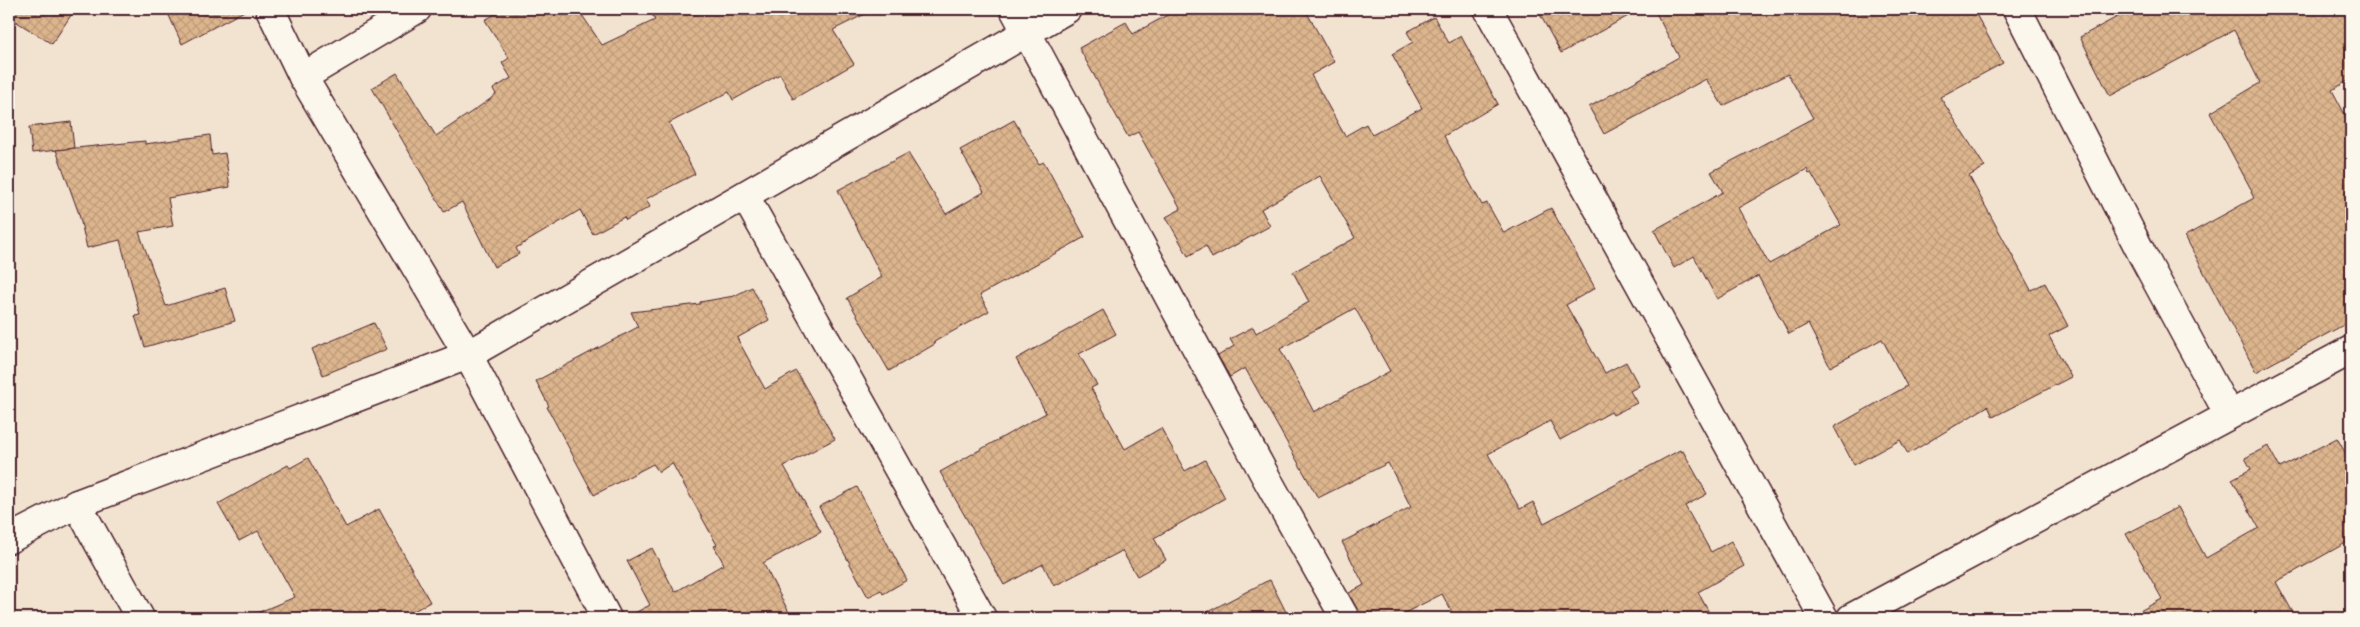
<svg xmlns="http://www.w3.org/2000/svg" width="2360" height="627" viewBox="0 0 2360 627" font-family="'Playpen Sans',sans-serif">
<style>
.building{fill:url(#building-cross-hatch);stroke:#4a1f2b;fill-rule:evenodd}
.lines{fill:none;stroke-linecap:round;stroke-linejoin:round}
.minor-casing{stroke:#4a1f2b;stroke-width:31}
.minor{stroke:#fbf7ec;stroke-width:28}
</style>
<defs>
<pattern id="building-cross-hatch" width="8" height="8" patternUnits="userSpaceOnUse" patternTransform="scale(1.25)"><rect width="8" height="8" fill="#dcb58d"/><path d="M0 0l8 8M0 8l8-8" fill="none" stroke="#be9b7a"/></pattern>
</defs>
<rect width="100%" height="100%" fill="#f2e3d0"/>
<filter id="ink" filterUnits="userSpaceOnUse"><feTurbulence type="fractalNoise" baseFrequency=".02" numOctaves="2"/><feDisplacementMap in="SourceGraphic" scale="10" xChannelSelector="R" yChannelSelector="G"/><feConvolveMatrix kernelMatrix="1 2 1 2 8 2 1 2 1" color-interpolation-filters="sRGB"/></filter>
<g filter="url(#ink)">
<g class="building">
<polygon points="9,9 75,9 52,44 9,17"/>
<polygon points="166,9 248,9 182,44"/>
<polygon points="503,9 578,9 602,45 655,20 649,9 875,9 833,30 854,64 793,99 780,74 733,100 729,92 669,123 695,174 646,199 650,207 626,220 624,217 593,234 580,210 516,248 519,254 494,267 462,202 444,212 372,88 397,73 436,136 489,100 496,94 493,89 511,78 502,63 509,58 485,20"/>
<path d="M1178 9H1305L1334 62 1311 75 1345 136 1366 124 1372 135 1422 108 1392 54 1413 42 1407 32 1434 17 1449 43 1461 36 1498 104 1444 136 1482 205 1487 203 1504 233 1551 208 1595 288 1566 305 1605 373 1626 362 1639 386 1630 391 1637 403 1613 415 1611 412 1560 440 1550 421 1488 454 1520 509 1533 502 1544 523 1680 450 1681 452 1683 451 1707 494 1685 506 1711 552 1731 541 1744 566 1698 592 1712 618H1455L1442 594 1395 618H1361L1349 593 1364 585 1342 542 1411 507 1388 463 1318 498 1245 368 1230 377 1218 356 1234 346 1230 339 1253 327 1256 333 1309 302 1293 272 1355 238 1320 176 1261 209 1270 226 1212 258 1206 246 1188 256 1166 217 1181 209 1138 132 1128 137 1079 48 1126 22 1133 34ZM1355 308 1390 371 1314 412 1280 349Z"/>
<polygon points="1537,9 1641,9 1561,53"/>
<path d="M1654 9H1973L2003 63 1940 97 1985 167 1969 176 2031 290 2045 283 2068 326 2049 336 2071 377 1993 417 1988 406 1908 454 1900 440 1854 465 1834 427 1907 386 1882 339 1830 367 1808 324 1789 334 1758 276 1717 299 1694 256 1674 268 1654 230 1723 192 1711 172 1813 118 1788 74 1723 106 1706 79 1604 134 1589 107 1679 57ZM1807 169 1809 174 1811 173 1841 225 1769 264 1738 208Z"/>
<polygon points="2132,9 2351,9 2351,79 2332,90 2351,126 2351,321 2256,372 2185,236 2254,198 2251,192 2252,191 2210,113 2260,83 2234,30 2110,96 2080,37"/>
<polygon points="1014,120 1039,164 1044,162 1085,237 980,295 989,311 934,342 935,344 889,371 847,298 882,277 838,190 908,153 946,214 984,192 960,150"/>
<polygon points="71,122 74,148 32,153 29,127"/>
<polygon points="210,135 212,155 225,153 230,187 168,198 173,226 139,232 166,306 225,288 235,321 145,347 135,316 140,315 120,240 87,248 79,214 56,150 145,141 145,144"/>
<polygon points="752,287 769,320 737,338 765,389 796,371 835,439 784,466 821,532 763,563 792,618 625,618 650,605 627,561 652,548 675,592 724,564 714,546 717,545 672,463 659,472 653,464 594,495 547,407 549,406 536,381 638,327 631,312 700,304 700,302 734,296"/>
<polygon points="1103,310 1116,334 1079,354 1097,385 1091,388 1125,449 1161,428 1185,471 1205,460 1225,498 1154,538 1166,560 1137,576 1122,551 1054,586 1043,564 1004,585 940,472 1046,413 1016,359"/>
<polygon points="374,323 387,349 323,375 312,349"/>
<polygon points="2337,438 2351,463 2351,540 2276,582 2296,618 2127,618 2162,599 2126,534 2178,507 2206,558 2259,528 2232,479 2251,469 2245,458 2268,446 2280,468"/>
<polygon points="308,458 346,527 379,509 430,602 401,618 245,618 295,597 258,531 239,541 218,504 288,465 290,468"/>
<polygon points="857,487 907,580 883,594 881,590 868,597 819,507"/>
<polygon points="1270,580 1289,618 1196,618 1265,582"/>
</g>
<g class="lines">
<defs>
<g id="minor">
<polyline points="270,9 303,77 468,355 607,618"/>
<polyline points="1014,9 1267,479 1345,618"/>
<polyline points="1488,9 1824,618"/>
<polyline points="2017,9 2143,256 2229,415"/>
<polyline points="303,77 417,9"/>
<polyline points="745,196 982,618"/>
<polyline points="77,504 140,618"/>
<polyline points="9,539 77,504 468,355 1067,9"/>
<polyline points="1851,618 2351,350"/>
</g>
</defs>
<use href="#minor" class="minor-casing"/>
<use href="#minor" class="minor"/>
</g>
</g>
<rect width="2360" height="627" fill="none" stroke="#fbf7ec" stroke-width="30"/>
<rect x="15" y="15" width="2330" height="597" fill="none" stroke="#4a1f2b" stroke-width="2" filter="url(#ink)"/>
</svg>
